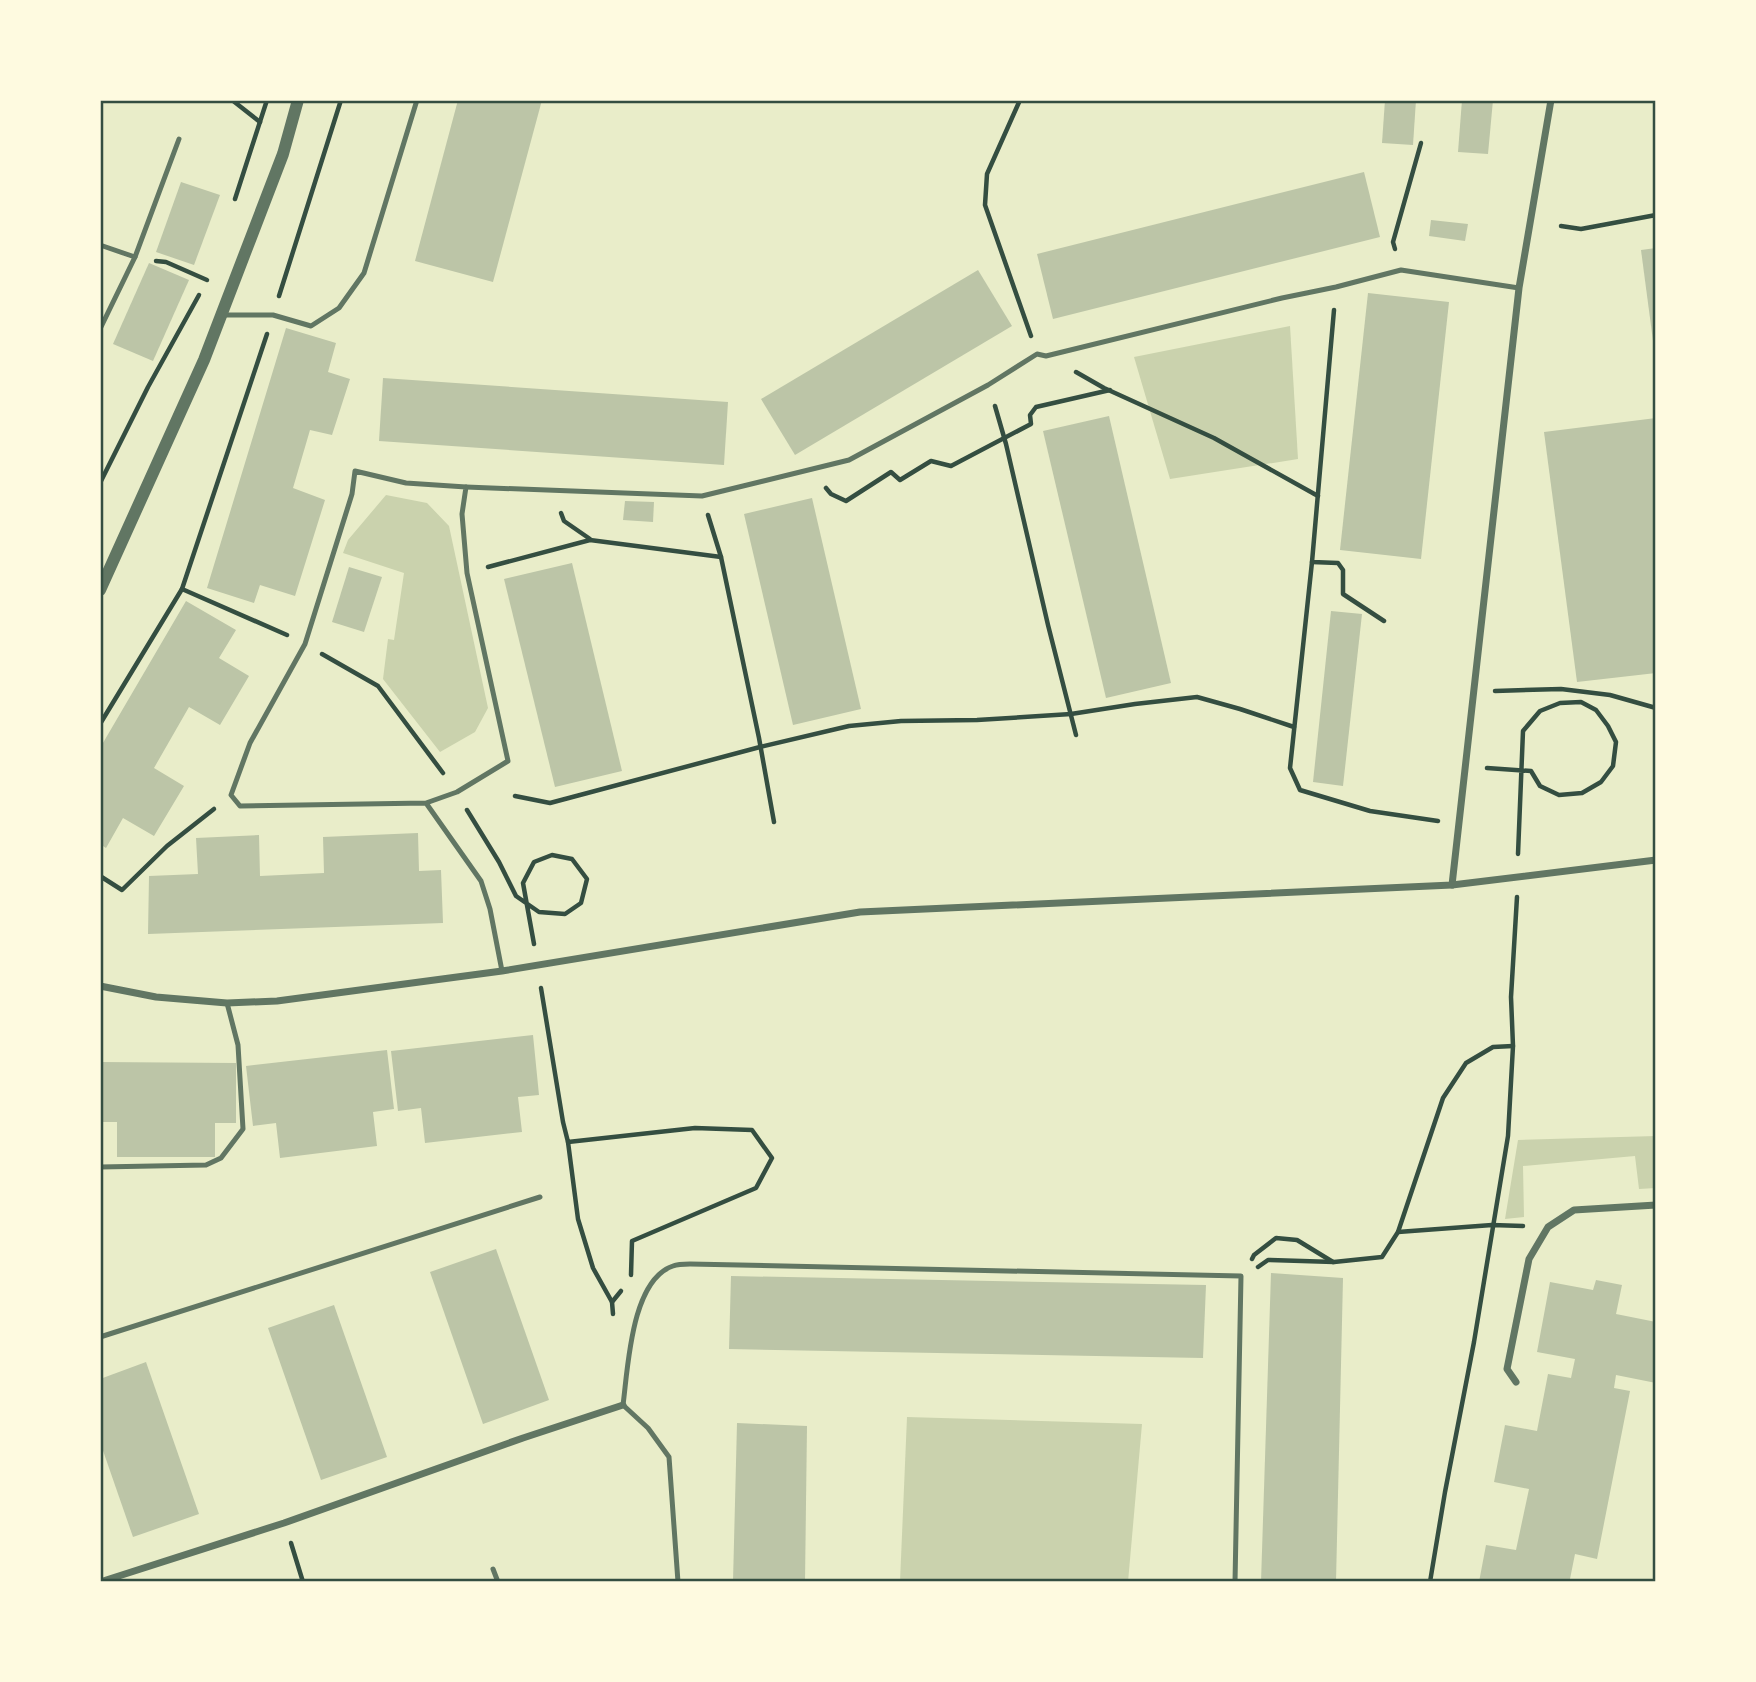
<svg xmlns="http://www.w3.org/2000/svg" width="1756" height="1682" viewBox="0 0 1756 1682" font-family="'Public Sans',sans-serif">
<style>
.green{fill:#cad2ad}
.building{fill:#bcc5a7}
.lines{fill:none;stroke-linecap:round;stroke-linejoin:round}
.path{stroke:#344e41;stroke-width:4.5}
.service{stroke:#617663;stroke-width:5}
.minor{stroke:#617663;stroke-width:7}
.tertiary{stroke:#617663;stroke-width:12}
.neatline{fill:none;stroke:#344e41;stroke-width:2.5}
</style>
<rect width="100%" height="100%" fill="#e9edc9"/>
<g class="green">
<polygon points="1290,326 1298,459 1170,479 1134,357"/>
<polygon points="386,495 427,503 449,526 488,708 475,732 440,752 383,679 388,639 394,640 404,573 343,553 348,540"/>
<polygon points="1656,1136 1656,1188 1639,1189 1635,1156 1523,1166 1524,1217 1505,1219 1518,1140"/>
<polygon points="907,1417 1142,1424 1128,1582 900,1582"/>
</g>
<g class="building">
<polygon points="458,100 542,100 493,282 415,261"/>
<polygon points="1385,100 1416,100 1413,145 1382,143"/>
<polygon points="1462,100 1493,100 1488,154 1458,152"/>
<polygon points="1364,172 1380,237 1053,319 1037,254"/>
<polygon points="181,182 220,195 194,265 156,252"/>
<polygon points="1431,220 1468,224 1465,241 1429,236"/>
<polygon points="1656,248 1656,356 1655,356 1641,250"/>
<polygon points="149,263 189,280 153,361 113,344"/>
<polygon points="978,270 1012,326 795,455 761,399"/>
<polygon points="1368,293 1449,302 1421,559 1340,550"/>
<polygon points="286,328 336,343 328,372 350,379 332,435 310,430 293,488 325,500 295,596 260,585 254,603 207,588"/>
<polygon points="383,378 728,402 724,465 379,441"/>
<polygon points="1109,416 1171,683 1106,698 1043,431"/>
<polygon points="1656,418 1656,673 1577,682 1544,432"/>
<polygon points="812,498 861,709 793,725 744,514"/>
<polygon points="625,501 654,502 653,522 623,520"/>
<polygon points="572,563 622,771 555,787 504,579"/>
<polygon points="349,567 382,577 364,632 332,622"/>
<polygon points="186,601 236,630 219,658 249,676 220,725 189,707 154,768 184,786 154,836 123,818 106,848 100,844 100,748"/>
<polygon points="1331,611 1362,614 1343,786 1313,782"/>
<polygon points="418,833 419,871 441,870 443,923 148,934 149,876 198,874 196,838 259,835 260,876 324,873 323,837"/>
<polygon points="533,1035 539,1095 518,1097 522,1132 425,1143 421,1108 398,1111 391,1051"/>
<polygon points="387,1050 394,1109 373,1112 377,1146 280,1158 276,1123 253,1126 246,1066"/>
<polygon points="100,1062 236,1063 236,1123 215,1123 215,1157 117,1157 117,1122 100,1122"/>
<polygon points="496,1249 549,1400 483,1424 430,1272"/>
<polygon points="1271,1273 1343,1278 1336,1582 1261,1582"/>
<polygon points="731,1276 1206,1285 1203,1358 729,1349"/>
<polygon points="1596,1280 1622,1285 1616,1314 1656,1322 1656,1383 1616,1375 1614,1388 1630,1391 1597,1559 1575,1554 1570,1579 1579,1581 1578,1582 1479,1582 1486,1545 1516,1550 1529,1489 1494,1482 1505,1425 1537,1431 1548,1374 1571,1378 1575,1359 1537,1352 1550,1282 1593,1290"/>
<polygon points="334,1305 387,1457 321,1480 268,1328"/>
<polygon points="146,1362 199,1514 133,1537 100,1442 100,1379"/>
<polygon points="737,1423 807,1426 805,1582 733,1582"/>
</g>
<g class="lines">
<g class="path">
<polyline points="232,100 260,122"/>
<polyline points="1020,100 987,174 985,205 1031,336"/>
<polyline points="235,199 267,100"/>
<polyline points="1561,226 1581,229 1656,215"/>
<polyline points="1395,249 1393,242 1421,143"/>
<polyline points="156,261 166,262 207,280"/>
<polyline points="279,296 341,100"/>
<polyline points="1334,310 1312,562 1338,563 1343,570 1343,594 1384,621"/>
<polyline points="1076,372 1104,388 1214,438 1318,496"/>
<polyline points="995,406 1006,444 1048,625 1076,735"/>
<polyline points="100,483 148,387 199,295"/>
<polyline points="826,488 831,494 846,501 891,472 900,480 931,461 951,466 1031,424 1030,415 1036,407 1110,390"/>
<polyline points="561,513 564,521 590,539"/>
<polyline points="708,515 721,557 759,738 774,822"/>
<polyline points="1312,562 1290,768 1300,790 1370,811 1438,821"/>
<polyline points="488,567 590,540 721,557"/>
<polyline points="182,589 287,635"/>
<polyline points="322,654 378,686 443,773"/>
<polyline points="1495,691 1561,689 1610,695 1656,708"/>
<polyline points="100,724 182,589 267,334"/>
<polyline points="1487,768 1531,771 1540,786 1559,795 1582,793 1601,782 1613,766 1616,742 1608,726 1596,710 1581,702 1560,703 1540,711 1523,731 1518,854"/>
<polyline points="515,796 550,803 760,747 849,726 901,721 977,720 1071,714 1135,704 1197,697 1240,709 1294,727"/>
<polyline points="467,810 499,862 516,896 539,912 565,914 581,903 587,879 572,859 552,855 534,862 523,883 534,944"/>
<polyline points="100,876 122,890 167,846 214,809"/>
<polyline points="541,988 563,1122 568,1142 695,1128 752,1130 772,1158 756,1188 632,1241 631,1275"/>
<polyline points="568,1142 578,1219 593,1268 612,1302"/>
<polyline points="1398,1232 1492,1225 1523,1226"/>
<polyline points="1252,1259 1254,1255 1276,1238 1297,1240 1333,1262"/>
<polyline points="1258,1267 1268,1260 1334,1262 1382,1257 1398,1232 1443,1098 1466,1063 1493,1047 1513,1046"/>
<polyline points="613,1314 612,1302 621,1291"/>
<polyline points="291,1543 303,1582"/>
<polyline points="1430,1582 1445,1492 1474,1342 1508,1136 1513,1046 1511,997 1517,897"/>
</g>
<g class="service">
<polyline points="100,245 135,257"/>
<polyline points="224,315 273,315 311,326 339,308 364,273 417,100"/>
<polyline points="100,329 135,257 179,139"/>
<polyline points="466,487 702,496 849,460 988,385 1037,354 1046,356 1282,298 1336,287 1401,270 1519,288"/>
<polyline points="426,803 457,792 508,761 467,573 462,514 466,487 406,483 355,471 352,494 305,644 250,743 231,795 240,806 426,803 481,881 490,909 502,971"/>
<polyline points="100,1167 206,1165 221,1158 243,1129 238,1045 227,1003"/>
<polyline points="100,1337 540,1197"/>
<polyline points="493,1569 498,1582"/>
<path d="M678 1582 669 1457 648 1428 623 1405C628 1368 631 1280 673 1266 678 1264 684 1264 690 1264L1241 1276 1235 1582"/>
</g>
<g class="minor">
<polyline points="1452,885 1519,288 1551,100"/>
<polyline points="100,986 156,997 227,1003 277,1001 502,971 860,912 1452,885 1656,860"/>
<polyline points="1516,1382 1507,1369 1529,1259 1548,1227 1574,1210 1656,1205"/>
<polyline points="100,1582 284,1523 523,1438 623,1405"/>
</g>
<polyline class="tertiary" points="100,590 204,360 283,154 298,100"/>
</g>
<rect width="1756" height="1682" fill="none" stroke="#fefae0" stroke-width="203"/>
<rect x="102" y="102" width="1552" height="1478" class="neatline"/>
</svg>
